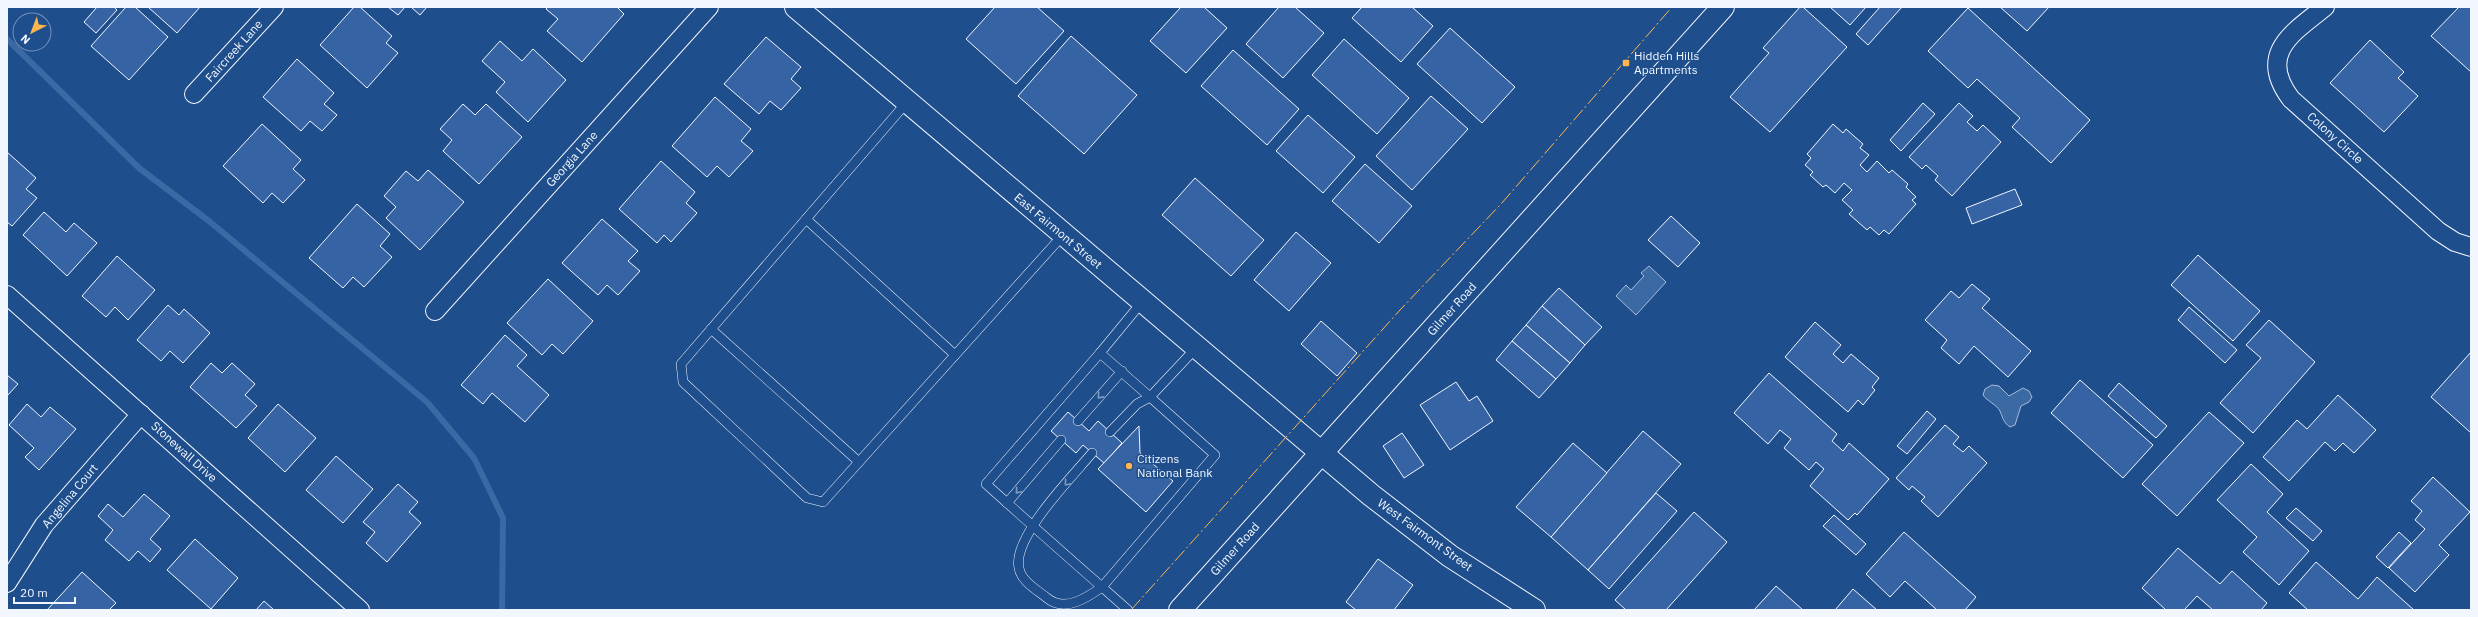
<svg xmlns="http://www.w3.org/2000/svg" width="2478" height="617" viewBox="0 0 2478 617" font-family="'IBM Plex Sans',sans-serif">
<style>
.water{fill:#3b69a3;stroke:#a8bbd7}
.lines{fill:none;stroke-linecap:round;stroke-linejoin:round}
.stream{stroke:#3b69a3;stroke-width:6}
.building{fill:#3563a3;stroke:#f2f6ff}
.service-casing{stroke:#f2f6ff;stroke-width:10}
.minor-casing{stroke:#f2f6ff;stroke-width:20}
.tertiary-casing{stroke:#f2f6ff;stroke-width:24}
.primary-casing{stroke:#f2f6ff;stroke-width:24}
.service{stroke:#1f4e8c;stroke-width:9}
.minor{stroke:#1f4e8c;stroke-width:18}
.tertiary{stroke:#1f4e8c;stroke-width:22}
.primary{stroke:#1f4e8c;stroke-width:22}
.power{stroke:#ffb74d;stroke-width:1;stroke-dasharray:14 3 2 3;stroke-linecap:butt}
.oneway{stroke:#7e9ac0}
.poi-dot{fill:#ffb74d;stroke:#1f4e8c;stroke-width:1.5}
.labels{text-anchor:middle;stroke-width:3;stroke-linejoin:round;paint-order:stroke}
.street-label{font-size:12px;fill:#f2f6ff;stroke:#1f4e8c}
.poi-label{font-size:12px;fill:#f2f6ff;stroke:#1f4e8c;text-anchor:start}
</style>
<rect width="100%" height="100%" fill="#1f4e8c"/>
<g class="water">
<polygon points="1649,266 1666,282 1636,315 1616,296 1626,285 1631,290 1644,276 1641,273"/>
<path d="M1992 385 1999 386 2009 396 2023 388 2029 391 2032 397 2029 402 2021 406 2015 425 2010 427C2003 422 2003 418 2000 411 1997 405 1987 401 1983 395L1985 389Z"/>
</g>
<g class="lines">
<polyline class="stream" points="7,39 139,168 209,221 427,402 474,458 503,518 502,610"/>
</g>
<g class="building">
<polygon points="97,7 114,7 117,10 96,33 84,22"/>
<polygon points="126,7 135,7 168,37 129,80 91,46"/>
<polygon points="148,7 200,7 177,33"/>
<polygon points="354,7 360,7 392,36 386,43 398,53 367,88 320,45"/>
<polygon points="388,7 405,7 398,15"/>
<polygon points="411,7 427,7 420,15"/>
<polygon points="548,7 617,7 624,14 582,62 547,31 558,19 546,9"/>
<polygon points="995,7 1037,7 1064,31 1016,84 966,39"/>
<polygon points="1181,7 1204,7 1227,28 1186,73 1150,41"/>
<polygon points="1279,7 1295,7 1324,33 1283,78 1246,44"/>
<polygon points="1362,7 1412,7 1433,26 1401,62 1352,18"/>
<polygon points="1800,7 1803,7 1847,47 1770,132 1730,97 1769,53 1763,48"/>
<polygon points="1830,7 1866,7 1850,25"/>
<polygon points="1880,7 1902,7 1868,45 1856,34"/>
<polygon points="2000,7 2049,7 2027,31"/>
<polygon points="2459,7 2471,7 2471,72 2431,36"/>
<polygon points="1968,8 2090,120 2051,163 2012,127 2020,118 1977,79 1968,88 1928,51"/>
<polygon points="1450,28 1515,87 1482,123 1417,64"/>
<polygon points="1071,36 1137,95 1084,154 1018,96"/>
<polygon points="766,37 801,67 791,79 801,88 781,110 770,101 759,114 724,84"/>
<polygon points="1344,39 1409,98 1377,134 1312,75"/>
<polygon points="2370,40 2404,72 2398,78 2418,96 2384,132 2330,83"/>
<polygon points="500,41 522,61 533,49 566,80 528,122 496,92 505,82 482,61"/>
<polygon points="1233,50 1299,109 1267,145 1201,86"/>
<polygon points="297,59 334,93 324,104 337,115 322,131 310,121 301,131 263,97"/>
<polygon points="1431,96 1468,129 1412,190 1376,156"/>
<polygon points="715,97 751,129 741,141 753,151 729,177 717,166 707,177 672,146"/>
<polygon points="1923,103 1935,114 1901,151 1890,140"/>
<polygon points="1959,103 1973,116 1967,122 1977,131 1983,125 2001,142 1952,196 1935,180 1938,176 1926,165 1922,169 1909,157"/>
<polygon points="463,104 475,115 486,104 522,137 479,184 443,151 452,140 440,129"/>
<polygon points="1308,115 1355,157 1323,193 1276,151"/>
<polygon points="262,124 301,160 293,169 305,180 283,203 272,193 263,203 223,166"/>
<polygon points="1833,124 1843,133 1846,129 1863,144 1860,148 1869,155 1860,165 1867,172 1877,161 1889,173 1892,170 1908,184 1906,187 1916,197 1912,200 1916,204 1889,234 1884,230 1879,235 1870,227 1867,230 1849,214 1853,210 1842,200 1852,190 1844,183 1835,193 1826,185 1823,187 1810,175 1813,172 1805,165 1811,158 1807,154"/>
<polygon points="7,152 36,178 26,189 37,198 12,226 7,222"/>
<polygon points="661,161 695,192 686,203 697,213 671,242 664,235 657,243 619,209"/>
<polygon points="1365,164 1412,206 1379,243 1332,201"/>
<polygon points="428,170 464,202 420,250 386,218 396,207 384,196 406,171 418,181"/>
<polygon points="1195,178 1264,240 1231,276 1162,215"/>
<polygon points="2015,189 2022,205 1972,224 1966,208"/>
<polygon points="357,204 390,234 380,246 392,257 364,287 353,277 343,288 309,258"/>
<polygon points="44,212 66,232 74,223 97,243 67,276 23,235"/>
<polygon points="1671,216 1700,243 1678,267 1648,240"/>
<polygon points="602,219 638,251 628,261 640,271 618,295 607,285 598,295 562,263"/>
<polygon points="1296,232 1331,263 1289,311 1254,280"/>
<polygon points="2198,255 2260,311 2233,341 2171,285"/>
<polygon points="117,256 155,290 128,320 115,307 106,317 82,296"/>
<polygon points="548,279 593,321 563,354 552,344 542,355 507,323"/>
<polygon points="1972,284 1990,299 1982,308 2031,351 2008,377 1974,346 1959,364 1941,348 1947,340 1925,320 1951,291 1959,298"/>
<polygon points="1559,288 1602,327 1585,345 1542,306"/>
<polygon points="168,305 179,315 184,309 210,333 183,363 170,351 161,361 137,340"/>
<polygon points="1542,306 1585,345 1570,363 1526,325"/>
<polygon points="2189,307 2237,350 2225,363 2178,320"/>
<polygon points="2269,320 2315,362 2253,433 2220,403 2261,358 2246,345"/>
<polygon points="1321,321 1357,353 1337,376 1301,344"/>
<polygon points="1815,322 1841,345 1833,354 1843,363 1851,354 1879,378 1872,387 1875,390 1863,405 1858,400 1848,412 1785,357"/>
<polygon points="1526,325 1570,363 1556,379 1512,341"/>
<polygon points="505,335 527,355 517,366 549,395 525,422 492,393 483,404 461,385"/>
<polygon points="1512,341 1556,379 1539,398 1496,360"/>
<polygon points="2471,352 2471,433 2431,397"/>
<polygon points="211,363 222,373 232,363 255,384 245,395 257,406 236,428 190,387"/>
<polygon points="1769,373 1837,434 1832,441 1843,451 1849,443 1889,479 1857,515 1855,513 1848,520 1810,486 1824,469 1816,462 1809,470 1784,448 1791,439 1780,430 1768,444 1734,413"/>
<polygon points="7,375 18,384 7,396"/>
<polygon points="2080,380 2153,445 2123,478 2051,413"/>
<polygon points="1456,382 1469,401 1477,396 1493,421 1450,450 1420,405"/>
<polygon points="2119,383 2167,426 2156,438 2108,396"/>
<polygon points="2338,395 2376,430 2354,453 2343,443 2335,451 2325,442 2289,481 2263,457 2297,420 2307,429"/>
<polygon points="27,404 41,417 50,407 76,429 39,470 25,457 34,448 9,425"/>
<polygon points="278,404 316,438 285,472 248,438"/>
<polygon points="1927,411 1936,419 1907,454 1897,446"/>
<polygon points="1068,412 1089,431 1098,421 1122,443 1104,463 1083,445 1076,453 1051,431"/>
<polygon points="2209,412 2244,443 2177,516 2142,484"/>
<polygon points="1945,425 1959,437 1953,444 1963,452 1969,446 1987,463 1938,517 1921,501 1925,497 1912,486 1909,490 1896,478"/>
<polygon points="1139,426 1140,453 1173,481 1146,512 1098,469"/>
<polygon points="1643,431 1681,464 1588,570 1551,537"/>
<polygon points="1402,433 1424,465 1404,478 1383,446"/>
<polygon points="1573,443 1607,473 1551,537 1516,507"/>
<polygon points="336,456 373,489 343,523 306,490"/>
<polygon points="2251,464 2283,494 2267,512 2309,551 2279,585 2243,552 2257,537 2217,500"/>
<polygon points="2433,477 2470,512 2439,545 2449,555 2415,592 2389,568 2425,529 2415,520 2422,511 2411,501"/>
<polygon points="398,484 418,502 409,512 421,523 387,562 366,543 375,532 363,522"/>
<polygon points="1656,493 1677,511 1609,589 1588,570"/>
<polygon points="144,494 170,516 150,539 161,549 150,562 138,551 129,561 105,540 113,530 98,516 108,504 123,517"/>
<polygon points="2296,508 2322,531 2313,541 2286,518"/>
<polygon points="1694,512 1727,542 1666,610 1626,610 1615,600"/>
<polygon points="1834,515 1866,544 1856,555 1823,526"/>
<polygon points="1904,532 1976,597 1965,610 1937,610 1905,581 1890,597 1866,574"/>
<polygon points="2399,532 2411,543 2388,568 2376,557"/>
<polygon points="195,539 238,578 211,609 167,570"/>
<polygon points="2178,548 2220,584 2232,571 2267,603 2261,610 2213,610 2197,596 2184,610 2166,610 2142,588"/>
<polygon points="1378,559 1413,585 1394,610 1356,610 1346,602"/>
<polygon points="2316,562 2358,599 2377,577 2414,610 2308,610 2289,593"/>
<polygon points="82,572 116,603 109,610 47,610"/>
<polygon points="1776,586 1803,610 1754,610"/>
<polygon points="1853,589 1877,610 1835,610"/>
<polygon points="264,601 274,610 256,610"/>
</g>
<g class="lines">
<defs>
<g id="service">
<polyline points="907,102 681,364 683,382 807,498 823,502 1063,235"/>
<polyline points="806,219 955,355"/>
<polyline points="1142,302 1100,353 1150,397 1196,348"/>
<polyline points="711,329 859,462"/>
<polyline points="1078,421 1122,371"/>
<polyline points="1110,432 1137,404 1150,397 1215,455 1102,587 1128,610"/>
<path d="M1092 453C1073 476 1012 537 1019 568 1021 581 1037 590 1047 598 1065 613 1088 597 1102 587 1063 553 1025 519 986 484L1100 353"/>
<polyline points="1007,503 1061,440"/>
</g>
<g id="minor">
<path d="M2325 7C2292 33 2257 54 2291 99L2438 231 2455 242 2471 247"/>
<polyline points="194,94 274,7"/>
<polyline points="7,295 360,610"/>
<polyline points="435,311 709,7"/>
<polyline points="7,583 44,525 141,414"/>
</g>
<polyline id="tertiary" points="796,7 1371,495 1450,556 1534,610"/>
<polyline id="primary" points="1180,610 1723,7"/>
</defs>
<use href="#service" class="service-casing"/>
<use href="#minor" class="minor-casing"/>
<use href="#tertiary" class="tertiary-casing"/>
<use href="#primary" class="primary-casing"/>
<use href="#service" class="service"/>
<use href="#minor" class="minor"/>
<use href="#tertiary" class="tertiary"/>
<use href="#primary" class="primary"/>
<polyline class="power" points="1131,610 1400,310 1501,204 1672,7"/>
</g>
<defs><path id="oneway-chevron" d="M-2-3.5L2.5 0L-2 3.5" fill="none" stroke-width="1.6" stroke-linecap="round" stroke-linejoin="round"/></defs>
<g class="oneway">
<use href="#oneway-chevron" transform="translate(1100 396) rotate(132)"/>
<use href="#oneway-chevron" transform="translate(1067 483) rotate(130)"/>
<use href="#oneway-chevron" transform="translate(1018 491) rotate(131)"/>
</g>
<g class="poi-dot">
<rect x="1622" y="59" width="8" height="8" rx="2"/>
<circle cx="1129" cy="466" r="4"/>
</g>
<g class="labels">
<g class="street-label">
<text transform="translate(234 51) rotate(-48)" y="4">Faircreek Lane</text>
<text transform="translate(2335 138) rotate(42)" y="4">Colony Circle</text>
<text transform="translate(572 159) rotate(-48)" y="4">Georgia Lane</text>
<text transform="translate(1058 231) rotate(40)" y="4">East Fairmont Street</text>
<text transform="translate(1452 309) rotate(-48)" y="4">Gilmer Road</text>
<text transform="translate(184 452) rotate(42)" y="4">Stonewall Drive</text>
<text transform="translate(70 496) rotate(-50)" y="4">Angelina Court</text>
<text transform="translate(1425 535) rotate(36)" y="4">West Fairmont Street</text>
<text transform="translate(1235 549) rotate(-48)" y="4">Gilmer Road</text>
</g>
<g class="poi-label">
<text x="1634" y="60">Hidden Hills<tspan x="1634" dy="14">Apartments</tspan></text>
<text x="1137" y="463">Citizens<tspan x="1137" dy="14">National Bank</tspan></text>
</g>
</g>
<rect width="2478" height="617" fill="none" stroke="#f2f6ff" stroke-width="16"/>
<g transform="translate(32 32) rotate(222)"><circle r="19" fill="#1f4e8c" stroke="#7391ba"/>
<path d="M0-3L7 15L0 10L-7 15Z" fill="#ffb74d"/>
<text y="-6" font-size="11" font-weight="bold" text-anchor="middle" fill="#f2f6ff">N</text>
</g>
<path d="M14 597v6h61v-6" fill="none" stroke="#f2f6ff" stroke-width="2"/>
<text x="20" y="597" font-size="12" fill="#f2f6ff" stroke="#1f4e8c" stroke-width="3" paint-order="stroke">20 m</text>
</svg>
